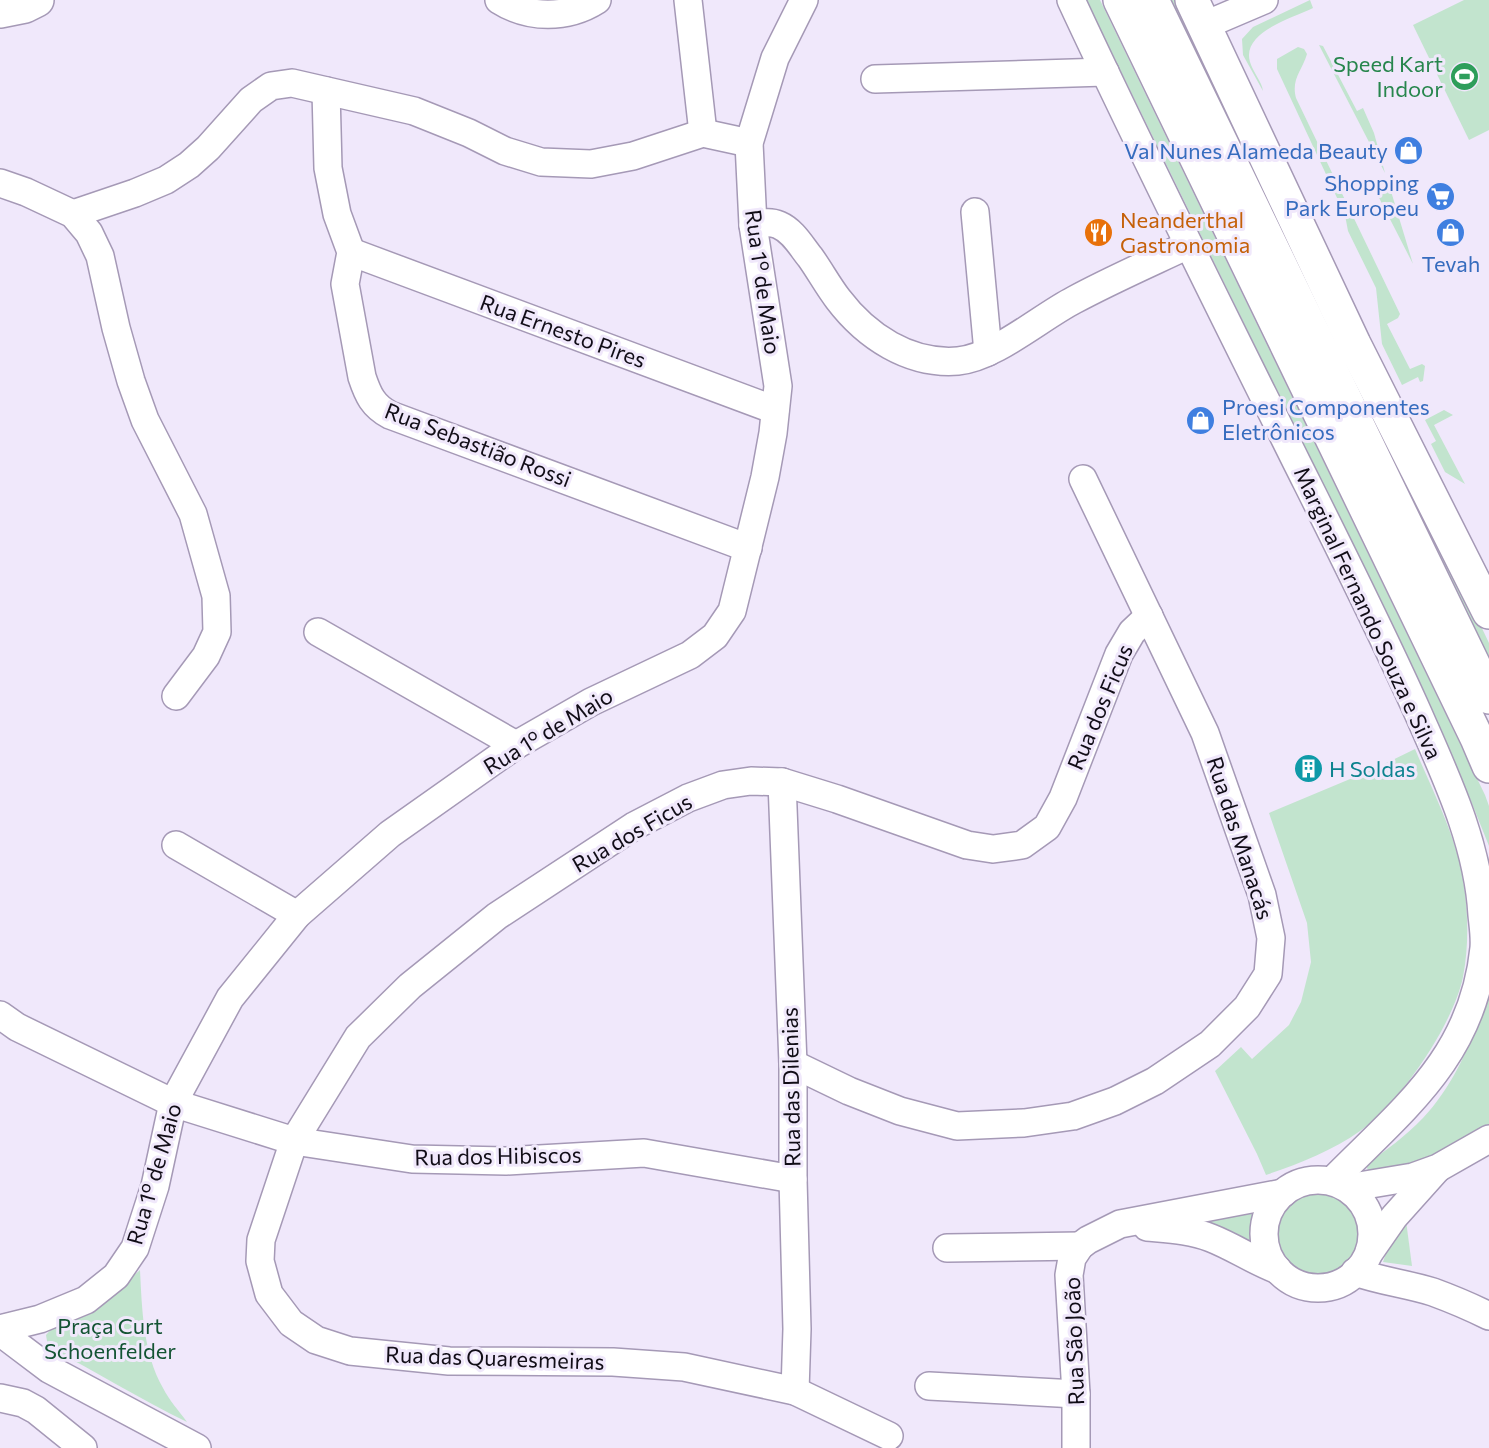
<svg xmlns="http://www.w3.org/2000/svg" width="1489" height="1448" viewBox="0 0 1489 1448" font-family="Commissioner,sans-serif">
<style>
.green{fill:#c2e4ce}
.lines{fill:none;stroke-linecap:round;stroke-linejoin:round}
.minor-casing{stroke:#a599b6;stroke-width:30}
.major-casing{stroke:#a599b6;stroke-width:36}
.minor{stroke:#fff;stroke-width:27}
.major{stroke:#fff;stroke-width:33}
.labels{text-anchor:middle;stroke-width:6;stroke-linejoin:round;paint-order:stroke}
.leisure-label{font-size:22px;fill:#27864d;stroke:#f0e8fb;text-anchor:end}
.shop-label{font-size:22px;fill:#366cbe;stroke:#f0e8fb;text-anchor:end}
.food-label{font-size:22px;fill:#c56008;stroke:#f0e8fb;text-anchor:start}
.street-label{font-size:22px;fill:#110d17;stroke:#f0e8fb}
.culture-label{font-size:22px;fill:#0d838f;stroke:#f0e8fb;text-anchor:start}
.park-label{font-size:22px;fill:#145434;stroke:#f0e8fb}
</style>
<rect width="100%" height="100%" fill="#f0e8fb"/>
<g class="green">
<polygon points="1086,0 1100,0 1485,795 1489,806 1489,846 1471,801 1422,688"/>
<polygon points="1167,0 1182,0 1489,643 1489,665"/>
<path d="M1310 0 1313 8C1293 18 1241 32 1250 62 1253 72 1262 82 1263 91L1243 55 1242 39 1253 27Z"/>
<polygon points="1464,0 1489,0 1489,130 1469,140 1413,25"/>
<polygon points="1319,45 1323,46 1357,111 1363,108 1374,133 1385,173"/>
<path d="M1298 47 1304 49 1307 54C1302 71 1291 79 1296 98L1400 314 1398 318 1387 324 1410 369 1422 364 1425 366 1423 381 1420 382 1418 377 1402 385 1382 344 1376 288 1348 231 1345 215 1277 69V59Z"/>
<polygon points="1373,186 1381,189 1390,188 1413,264"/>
<polygon points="1444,410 1453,415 1434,425 1465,484 1445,472 1431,444 1436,441 1425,420"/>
<path d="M1415 749C1431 787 1450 824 1460 864 1468 899 1470 941 1463 977 1453 1025 1400 1103 1360 1131 1332 1151 1298 1164 1266 1175L1257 1154 1215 1071 1241 1047 1252 1059 1289 1025 1301 1002 1311 962 1307 923 1269 813 1374 769Z"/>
<path d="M1489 992V1133L1441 1161 1369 1173 1366 1165C1386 1150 1406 1136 1423 1118 1456 1083 1474 1036 1489 992Z"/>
<circle cx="1321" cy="1234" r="44"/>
<polygon points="1260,1206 1254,1233 1257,1253 1206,1228 1208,1216"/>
<polygon points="1405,1213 1412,1266 1383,1262 1389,1244"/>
<path d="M140 1270C142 1309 143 1353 163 1388 169 1400 179 1411 187 1422 140 1399 95 1371 48 1347L46 1335 55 1325 124 1284Z"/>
</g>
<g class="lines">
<defs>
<g id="minor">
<path d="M499 0C529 19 567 19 597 0"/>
<polyline points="688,0 703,133"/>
<path d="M1071 0C1143 155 1220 308 1296 461 1338 545 1380 628 1418 713 1446 777 1478 843 1482 915 1483 925 1485 937 1484 948 1473 1057 1403 1109 1332 1181"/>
<polyline points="1203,26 1264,0"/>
<polyline points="875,79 1105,72"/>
<path d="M326 91 328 168 337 214 351 252 345 284 362 377C368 395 373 406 390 415L748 548"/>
<polyline points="0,183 26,192 73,214 89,233 100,256 116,328 131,381 145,420 193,514 216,596 217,632 206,656 176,696"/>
<polyline points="975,212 988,352"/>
<polyline points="73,214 135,193 166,180 189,165 208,148 251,100 271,86 292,83 414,111 469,133 505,151 541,162 591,164 633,156 703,133 749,143"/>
<path d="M753 225C762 223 770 221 779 225 793 231 801 246 810 257 820 271 828 286 838 299 866 336 909 365 958 361 994 358 1041 317 1074 300 1111 280 1150 263 1188 245"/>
<polyline points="351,252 775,410"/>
<polyline points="318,632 516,745"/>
<polyline points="782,782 793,1064 793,1179 797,1329 795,1391"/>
<polyline points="176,845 297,915"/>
<polyline points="0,1015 17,1027 173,1103 294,1141 412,1159 506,1161 644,1153 793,1179"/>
<polyline points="793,1064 849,1091 900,1111 957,1126 1024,1123 1073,1116 1115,1101 1155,1081 1210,1044 1247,1007 1268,974 1271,938 1262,895 1205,733 1083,479"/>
<circle cx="1318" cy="1234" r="54"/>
<polyline points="1347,1188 1413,1177 1438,1168 1489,1139"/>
<path d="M1147 1227C1168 1229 1191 1230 1211 1238 1234 1247 1254 1261 1278 1270"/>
<polyline points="947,1248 1080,1246"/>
<polyline points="1369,1253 1394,1217 1437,1169"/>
<path d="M1355 1272C1381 1281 1407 1284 1433 1292 1452 1299 1471 1307 1489 1316"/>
<polyline points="0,1329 40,1319 86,1300 116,1276 135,1248 155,1186 173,1103 230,998 297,915 390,834 516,745 591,702 690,655 715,636 732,611 765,477 773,433 778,386 753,225 749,143 775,58 804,0"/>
<polyline points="0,1332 49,1369 197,1448"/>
<polyline points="929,1386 1076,1394"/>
<polyline points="0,1398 23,1403 36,1410 83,1448"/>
<polyline points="889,1436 795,1391 684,1367 613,1362 449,1361 350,1351 316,1340 291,1323 269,1294 260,1261 261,1240 294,1141 358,1037 410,986 497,916 634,826 688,798 723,785 751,781 782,782 837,799 967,845 993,849 1022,845 1047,827 1063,798 1119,654 1132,632 1149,616"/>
<polyline points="1076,1448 1076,1394 1069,1275 1072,1258 1080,1246 1088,1240 1120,1224 1283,1193"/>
</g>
<g id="major">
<polyline points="1120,0 1477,738 1489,766"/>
<polyline points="1152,0 1489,697"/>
<polyline points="1192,0 1354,344 1489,612"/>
<polyline points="0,11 25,6 37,0"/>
</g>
</defs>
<use href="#minor" class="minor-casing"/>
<use href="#major" class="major-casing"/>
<use href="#minor" class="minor"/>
<use href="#major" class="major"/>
</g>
<defs>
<symbol id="stadium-disc" viewBox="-11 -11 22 22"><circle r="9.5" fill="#2e9e5b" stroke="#f0e8fb"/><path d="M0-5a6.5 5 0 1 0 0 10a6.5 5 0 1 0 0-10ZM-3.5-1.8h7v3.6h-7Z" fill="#fff"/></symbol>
<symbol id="shop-disc" viewBox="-11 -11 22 22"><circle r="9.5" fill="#3f7fe0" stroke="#f0e8fb"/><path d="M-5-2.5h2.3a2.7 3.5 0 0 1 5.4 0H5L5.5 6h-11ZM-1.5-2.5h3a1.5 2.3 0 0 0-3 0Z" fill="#fff"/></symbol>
<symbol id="supermarket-disc" viewBox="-11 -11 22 22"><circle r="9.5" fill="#3f7fe0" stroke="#f0e8fb"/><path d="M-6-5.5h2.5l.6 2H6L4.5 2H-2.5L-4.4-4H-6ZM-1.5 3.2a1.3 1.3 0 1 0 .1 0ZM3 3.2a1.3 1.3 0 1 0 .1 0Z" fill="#fff"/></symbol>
<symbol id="restaurant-disc" viewBox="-11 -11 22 22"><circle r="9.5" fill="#e8710a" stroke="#f0e8fb"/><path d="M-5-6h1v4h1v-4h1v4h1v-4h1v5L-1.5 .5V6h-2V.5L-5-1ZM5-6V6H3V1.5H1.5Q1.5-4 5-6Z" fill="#fff"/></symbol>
<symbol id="building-disc" viewBox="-11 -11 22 22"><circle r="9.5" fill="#0f9aa8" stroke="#f0e8fb"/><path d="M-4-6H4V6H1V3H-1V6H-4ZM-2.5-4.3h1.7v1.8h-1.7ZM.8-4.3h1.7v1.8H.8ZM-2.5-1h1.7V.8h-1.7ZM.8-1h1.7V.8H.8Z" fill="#fff"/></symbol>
</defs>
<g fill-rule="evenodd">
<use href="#stadium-disc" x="1448" y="60" width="33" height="33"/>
<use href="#shop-disc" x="1392" y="134" width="33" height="33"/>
<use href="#supermarket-disc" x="1424" y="180" width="33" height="33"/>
<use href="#shop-disc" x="1434" y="216" width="33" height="33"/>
<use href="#restaurant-disc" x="1082" y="216" width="33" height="33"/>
<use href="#shop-disc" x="1184" y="404" width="33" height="33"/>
<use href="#building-disc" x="1292" y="752" width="33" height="33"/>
</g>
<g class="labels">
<g class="leisure-label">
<text x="1443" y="72">Speed Kart<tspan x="1443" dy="25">Indoor</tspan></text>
</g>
<g class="shop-label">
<text x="1388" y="159">Val Nunes Alameda Beauty</text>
<text x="1419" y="191">Shopping<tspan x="1419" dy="25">Park Europeu</tspan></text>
<text x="1451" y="272" text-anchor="middle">Tevah</text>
<text x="1222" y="415" text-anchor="start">Proesi Componentes<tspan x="1222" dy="25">Eletrônicos</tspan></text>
</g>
<g class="food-label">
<text x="1120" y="228">Neanderthal<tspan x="1120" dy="25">Gastronomia</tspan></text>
</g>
<g class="street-label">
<text transform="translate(763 282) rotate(82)" y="8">Rua 1º de Maio</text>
<text transform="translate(563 331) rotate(20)" y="8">Rua Ernesto Pires</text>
<text transform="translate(478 445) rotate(21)" y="8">Rua Sebastião Rossi</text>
<text transform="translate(1368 613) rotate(65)" y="8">Marginal Fernando Souza e Silva</text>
<text transform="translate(1100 707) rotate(-67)" y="8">Rua dos Ficus</text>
<text transform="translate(548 731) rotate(-31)" y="8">Rua 1º de Maio</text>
<text transform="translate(632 833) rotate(-30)" y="8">Rua dos Ficus</text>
<text transform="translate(1240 838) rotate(72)" y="8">Rua das Manacás</text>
<text transform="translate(791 1087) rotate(-91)" y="8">Rua das Dilenias</text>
<text transform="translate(498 1156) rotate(-1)" y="8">Rua dos Hibiscos</text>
<text transform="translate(154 1174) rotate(-74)" y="8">Rua 1º de Maio</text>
<text transform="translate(1074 1341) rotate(-92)" y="8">Rua São João</text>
<text transform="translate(495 1358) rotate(2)" y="8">Rua das Quaresmeiras</text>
</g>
<g class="culture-label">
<text x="1329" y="777">H Soldas</text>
</g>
<g class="park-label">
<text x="110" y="1334">Praça Curt<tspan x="110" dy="25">Schoenfelder</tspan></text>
</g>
</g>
</svg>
